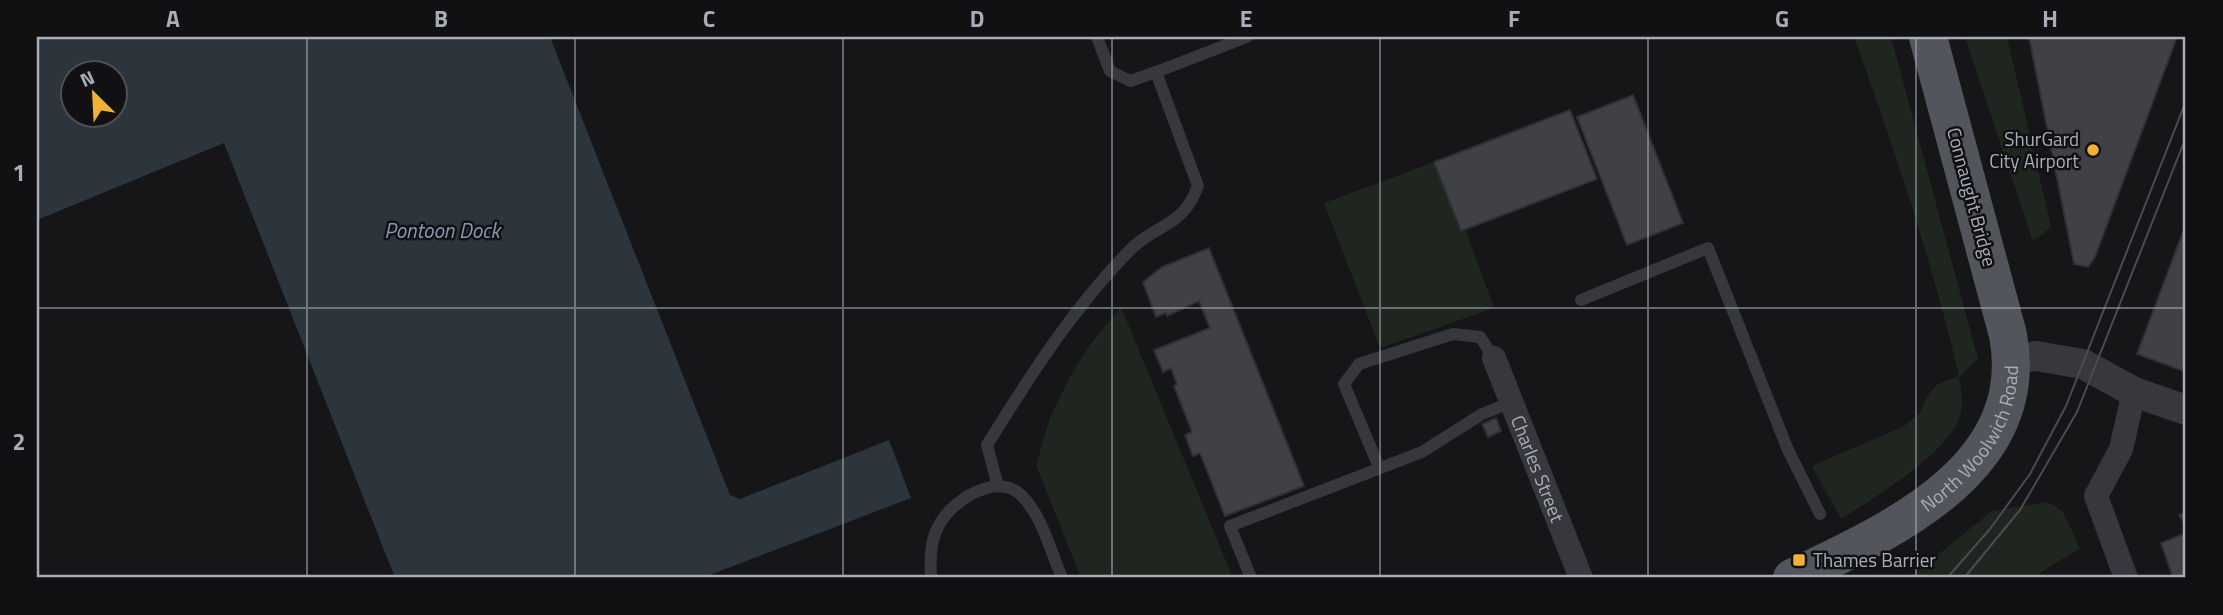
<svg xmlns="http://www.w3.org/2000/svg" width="2223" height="615" viewBox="0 0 2223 615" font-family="'Titillium Web',sans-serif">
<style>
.green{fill:#1e261f}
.water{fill:#2c353c;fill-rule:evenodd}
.building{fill:#404145;stroke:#303034;stroke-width:2}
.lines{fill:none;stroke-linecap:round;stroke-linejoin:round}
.service{stroke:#37383d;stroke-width:12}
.minor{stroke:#37383d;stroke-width:24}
.tertiary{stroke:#37383d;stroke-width:30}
.primary{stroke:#53555c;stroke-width:38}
.tram{stroke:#4a4c52;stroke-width:2}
.grid{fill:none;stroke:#a8adb8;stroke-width:2;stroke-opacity:0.55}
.poi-dot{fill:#f2b134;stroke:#111113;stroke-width:2.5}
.labels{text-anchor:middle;stroke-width:5;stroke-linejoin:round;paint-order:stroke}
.poi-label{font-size:19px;fill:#a8adb8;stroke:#111113;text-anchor:end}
.street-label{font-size:19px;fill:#a8adb8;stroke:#111113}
.water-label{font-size:21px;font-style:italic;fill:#7f9bb3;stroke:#111113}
.neatline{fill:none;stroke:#a8adb8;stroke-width:2.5}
.grid-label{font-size:23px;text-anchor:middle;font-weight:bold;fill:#a8adb8}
</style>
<rect width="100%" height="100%" fill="#161618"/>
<g class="green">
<path d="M1854 37H1891L1978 359 1959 377C1962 393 1965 410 1956 425 1938 459 1874 498 1841 519L1812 466 1903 427 1920 413 1927 396 1938 384 1959 376C1932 261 1894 148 1854 37Z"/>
<polygon points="1965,37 2007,37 2051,227 2033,242"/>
<polygon points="1440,160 1494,308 1380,348 1324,203"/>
<polygon points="1121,307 1233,578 1081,578 1036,465 1050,418 1070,377 1090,345"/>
<polygon points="2048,502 2063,512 2080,548 2032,578 1909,578 1992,511"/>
</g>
<path class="water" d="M37 37H550L730 495 740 499 889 440 911 498 702 578H395L224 143 37 220ZM74 74H116V116H74Z"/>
<g class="building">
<polygon points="2029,37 2177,37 2095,257 2088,267 2074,264"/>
<polygon points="1633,95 1683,223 1627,245 1577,117"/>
<polygon points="1570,110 1597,179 1461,231 1434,162"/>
<polygon points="2186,224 2186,372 2137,354"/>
<polygon points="1209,248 1304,486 1225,516 1200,453 1193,456 1185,435 1192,432 1174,386 1177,384 1171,368 1163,372 1154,350 1210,328 1199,301 1167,316 1166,313 1156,317 1143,282 1162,267"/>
<polygon points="1496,418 1501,431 1488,437 1482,424"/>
<polygon points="2186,512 2186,526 2179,515"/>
<polygon points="2186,533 2186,578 2173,578 2161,543"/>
</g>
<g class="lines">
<g class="service">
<polyline points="1097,37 1110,71 1130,81 1156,72"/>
<polyline points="1581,300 1708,248 1788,450 1820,514"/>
<polyline points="1379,467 1344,384 1359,364 1453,334 1480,337 1494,358"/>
<path d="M998 486 987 445C1030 376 1073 308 1130 250 1156 223 1182 229 1198 186L1156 72 1247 37"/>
<path d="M931 578C930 560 930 541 939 525 952 500 997 472 1021 495 1042 515 1051 552 1062 578"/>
<polyline points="1251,578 1230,526 1422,452 1482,414 1512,402"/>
</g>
<g class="minor">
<path id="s1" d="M1494 358 1581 578"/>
<polyline points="2126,578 2096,496 2121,449 2134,392"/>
</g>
<polyline class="tertiary" points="2011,359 2036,356 2083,364 2134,392 2186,410"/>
<path class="primary" id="s2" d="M1792 578C1891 531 2033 468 2008 335L1928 37"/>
<g class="tram">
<polyline points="1947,578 1990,529 2030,474 2066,406 2186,101"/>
<polyline points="1964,578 2020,510 2077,412 2186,137"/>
</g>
</g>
<path class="grid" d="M307 37V578M575 37V578M843 37V578M1112 37V578M1380 37V578M1648 37V578M1916 37V578M37 308H2186"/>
<g class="poi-dot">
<circle cx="2093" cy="150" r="7"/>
<rect x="1792" y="553" width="14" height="14" rx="3.5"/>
</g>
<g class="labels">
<g class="poi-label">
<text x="2079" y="146">ShurGard<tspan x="2079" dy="22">City Airport</tspan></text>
<text x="1813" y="567" text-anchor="start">Thames Barrier</text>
</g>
<g class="street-label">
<text transform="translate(1972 197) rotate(75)" y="7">Connaught Bridge</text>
<text dy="7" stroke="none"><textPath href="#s2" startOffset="236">North Woolwich Road</textPath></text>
<text dy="7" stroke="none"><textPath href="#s1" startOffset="119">Charles Street</textPath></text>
</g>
<g class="water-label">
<text x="442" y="238">Pontoon Dock</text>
</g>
</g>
<rect width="2223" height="615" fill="none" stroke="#111113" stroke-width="77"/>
<g transform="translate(94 94) rotate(336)"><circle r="33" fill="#111113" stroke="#4d4f55" stroke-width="2"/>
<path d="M0-5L12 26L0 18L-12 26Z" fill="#f2b134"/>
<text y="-10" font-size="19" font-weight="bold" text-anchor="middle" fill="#a8adb8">N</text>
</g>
<rect x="38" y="38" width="2146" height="538" class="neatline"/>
<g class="grid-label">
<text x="173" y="27">A</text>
<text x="441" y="27">B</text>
<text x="709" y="27">C</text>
<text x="977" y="27">D</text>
<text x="1246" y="27">E</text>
<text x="1514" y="27">F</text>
<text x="1782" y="27">G</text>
<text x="2050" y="27">H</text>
<text x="19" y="181">1</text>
<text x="19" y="450">2</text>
</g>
</svg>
